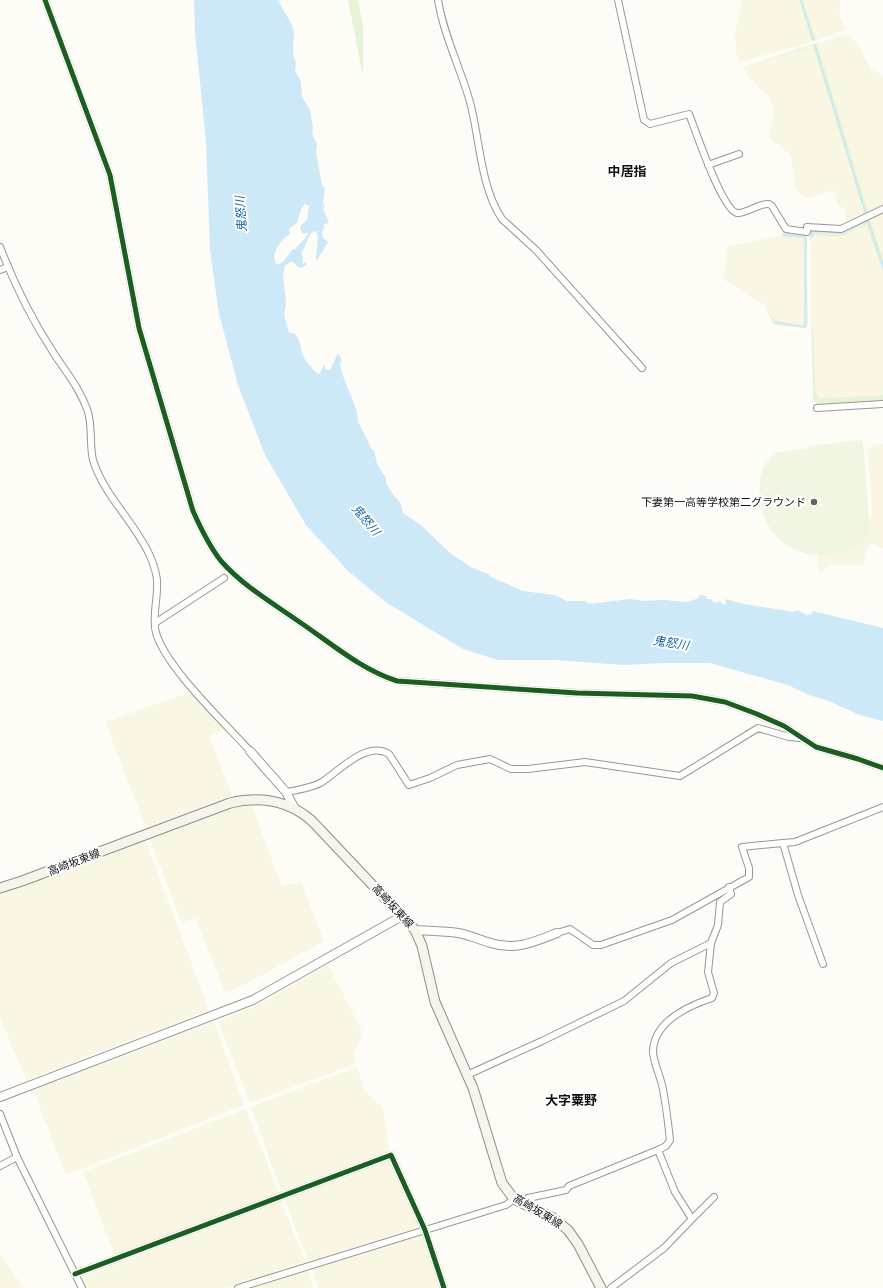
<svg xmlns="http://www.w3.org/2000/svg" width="883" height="1288" viewBox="0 0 883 1288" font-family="'Times New Roman','Noto Sans JP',serif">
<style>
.farmland{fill:#f9f7e4}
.green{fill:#e7f3d7}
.pitch{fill:#f0f6e1}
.water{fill:#cde8f7;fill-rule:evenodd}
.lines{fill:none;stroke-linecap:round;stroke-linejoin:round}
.stream{stroke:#cde8f7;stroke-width:2}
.minor-casing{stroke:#979795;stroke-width:8}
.tertiary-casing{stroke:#979795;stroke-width:10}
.secondary-casing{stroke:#8e8d8b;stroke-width:11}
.minor{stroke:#fffffe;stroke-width:6}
.tertiary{stroke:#fffffe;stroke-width:8}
.secondary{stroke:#f6f4eb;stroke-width:9}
.cycleway-casing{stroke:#fff;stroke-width:8}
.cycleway{stroke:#1b5e20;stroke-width:5}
.poi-dot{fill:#646362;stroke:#fff;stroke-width:1.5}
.labels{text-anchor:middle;stroke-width:4;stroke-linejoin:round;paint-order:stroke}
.poi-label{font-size:11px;fill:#111;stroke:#fff;text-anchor:end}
.street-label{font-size:11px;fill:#111;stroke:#fff}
.water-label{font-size:12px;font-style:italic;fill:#1768a6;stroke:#fff}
.quarter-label{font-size:13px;font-weight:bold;fill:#111;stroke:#fff}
</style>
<rect width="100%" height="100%" fill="#fdfcf7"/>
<g class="farmland">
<polygon points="743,0 799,0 812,42 740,62 736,52 735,32"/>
<polygon points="803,0 841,0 839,13 846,30 816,40"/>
<polygon points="849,34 863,53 870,68 883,76 883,207 869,214 817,43"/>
<polygon points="813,46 865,216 849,224 846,223 846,212 843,207 838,206 834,190 808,199 795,189 791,155 773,141 769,136 774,112 771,100 754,83 742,67"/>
<polygon points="883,211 883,258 869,218"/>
<polygon points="866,224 883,272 883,395 819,398 816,394 812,340 810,241 813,241 815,235 837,237 844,236"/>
<polygon points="781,236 803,238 805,327 775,322 766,307 760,302 724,280 728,246"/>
<polygon points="876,444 883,444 883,548 873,544 869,546 866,550 864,564 861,565 829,565 820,572 817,563 817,556 840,554 857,548 870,531 869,521 872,516 872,508 868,453 869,448"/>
<polygon points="190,692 224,729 209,736 232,795 146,828 105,722"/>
<polygon points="252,806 282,886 301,882 324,941 246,984 225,992 195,918 182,923 149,838 231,808"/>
<polygon points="145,840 209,1010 26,1080 0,1017 0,893"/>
<polygon points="328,965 361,1029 362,1035 353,1056 355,1064 250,1103 218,1021 256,1006"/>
<polygon points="214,1022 244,1105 66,1175 33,1090"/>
<polygon points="357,1067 364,1090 383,1108 389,1151 281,1191 251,1107"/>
<polygon points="246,1109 279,1193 115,1256 83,1172"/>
<polygon points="388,1159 420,1227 308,1261 284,1198"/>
<polygon points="281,1200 305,1262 224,1288 85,1288 81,1278"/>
<polygon points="423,1235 440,1288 318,1288 312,1269"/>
<polygon points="0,1253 24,1288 0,1288"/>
<polygon points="308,1270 313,1288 248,1288"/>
</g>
<g class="green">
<polygon points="348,0 358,0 363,26 363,76"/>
<polygon points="799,0 803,0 816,40 812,42"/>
<polygon points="817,43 869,214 865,216 813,46 742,67"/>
<polygon points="869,218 883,258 883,272 866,224 844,236 837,237 815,235 810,241 810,230 829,231"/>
<polygon points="783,232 806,235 808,324 806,328 774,325 765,306 775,322 805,326 803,238 783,236"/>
<polygon points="811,301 816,394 819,398 825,398 883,395 883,402 818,405 813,399"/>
</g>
<path class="pitch" d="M863 440 870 531C866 536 862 544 856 548 851 551 842 553 836 554 798 561 764 538 760 499 759 489 759 478 763 469 765 463 772 457 777 452L807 449 809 446Z"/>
<path class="water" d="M194 0H279C281 10 290 18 293 28 296 36 291 44 294 53L293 55 296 62 295 71 301 82 302 97 310 110 313 128 312 134 317 144 316 152 322 185 325 189 323 203 325 207 323 209 329 223 323 224 325 228 322 231 323 238 328 242 318 259 316 260V257L318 236 316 231 312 232 310 235 301 254 303 257 302 262 303 264 305 262 307 264 302 268 298 267 293 262H290L285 266 283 274 286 303 284 315 289 333H293C300 338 300 344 302 353 304 360 312 369 318 374L320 373 324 365 326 370H330L338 353 342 361 340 363C342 379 351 393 356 409 358 414 357 420 359 424 363 432 368 440 371 449L374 450 377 464 386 478V483L394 496 400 502 403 513 422 526 450 553 471 567 488 574 491 577 523 591 555 595 567 601H585L589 604 630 599 644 601 663 600 687 602 699 598 698 595 706 596 707 599H711L714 603 720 601 723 605 726 604V599C747 606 772 608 794 612L797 610 807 615 812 614 813 611 883 628V721L860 715 826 700 809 695 788 685 710 663H664L624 665 556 660H498L463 649 387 603 349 572 306 525 265 455 238 385 219 314 210 250 206 141 195 33ZM305 204 309 206 307 220 300 226 302 233H308V235L295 249H293L283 262 277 265C269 255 281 239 290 234L289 229 297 223 301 209Z"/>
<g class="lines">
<g class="stream">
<polyline points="801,0 813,39"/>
<polyline points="815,46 866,214"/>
<polyline points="783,235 804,237"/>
<polyline points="812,237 813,231 841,233 868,220 883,266"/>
<polyline points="775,322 805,327 806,237"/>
</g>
<defs>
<g id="minor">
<path d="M45 0 110 175 139 328 193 511C201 529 209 546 221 561 243 586 274 604 301 623 332 644 362 670 397 681L577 693 692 696 725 702 757 714 784 726 816 747 858 759 883 768"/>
<path d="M438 0C444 36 460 67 470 102 480 139 480 186 502 219L536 250 642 368"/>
<path d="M618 0 644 120 650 124 689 114C695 129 722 210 737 213 747 214 758 203 769 204L772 206 786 229 807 232V227L841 229 883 209"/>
<polyline points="708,165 739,154"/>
<path d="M0 247C14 283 32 320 53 352 65 371 79 387 87 409 93 424 89 443 93 460 104 496 135 522 150 556 154 565 158 578 157 588 157 603 152 618 156 633 167 669 224 722 250 751"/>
<polyline points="0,270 8,267"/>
<polyline points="817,408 883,404"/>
<polyline points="155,623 224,578"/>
<path d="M286 792C298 790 312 788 322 782 339 771 367 740 389 754L409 785 430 778 457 765 490 759 511 769H528L585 762 680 776 758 728 789 737 800 738"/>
<polyline points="557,933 570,929 593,945 601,945 672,920 749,877 749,868 742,847 783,843"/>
<polyline points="823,964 798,895 783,843 795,842 883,807"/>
<polyline points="467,1075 542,1041 624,1001 671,963 711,943"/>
<polyline points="0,1114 17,1157 82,1288"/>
<polyline points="0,1166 17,1157"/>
<path d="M520 1203 528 1198 566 1190 569 1186 658 1150 666 1146 670 1140C668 1122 666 1103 662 1085 660 1076 652 1058 653 1050 655 1021 688 1006 712 998L714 993 708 972 711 943 718 925 720 902 731 894 729 887"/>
<polyline points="692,1219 714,1197"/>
<polyline points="75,1274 391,1155 425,1230 444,1288"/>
<polyline points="238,1288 506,1205 514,1199"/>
<polyline points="611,1288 664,1248 692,1219 675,1192 658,1150"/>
</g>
<g id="tertiary">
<polyline points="250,751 286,792 295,809"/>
<path d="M415 930C429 931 444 931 458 933 470 935 480 940 491 943 515 951 534 942 557 933"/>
<polyline points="0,1097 253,1000 402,916"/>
</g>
<path id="secondary" d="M0 888 22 881 230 803C260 796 288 800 312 821L415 930 422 946 435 1002 473 1088 502 1183 514 1199 553 1218 568 1230 578 1244 601 1288"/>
</defs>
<use href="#minor" class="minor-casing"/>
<use href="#tertiary" class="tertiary-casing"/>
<use href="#secondary" class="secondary-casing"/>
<use href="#minor" class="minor"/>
<use href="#tertiary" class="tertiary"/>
<use href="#secondary" class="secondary"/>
<defs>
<g id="cycleway">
<path d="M45 0 110 175 139 328 193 511C201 529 209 546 221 561 243 586 274 604 301 623 332 644 362 670 397 681L577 693 692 696 725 702 757 714 784 726 816 747 858 759 883 768"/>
<polyline points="75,1274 391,1155 425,1230 444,1288"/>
</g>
</defs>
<use href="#cycleway" class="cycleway-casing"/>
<use href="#cycleway" class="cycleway"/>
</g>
<circle class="poi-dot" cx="814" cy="502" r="4"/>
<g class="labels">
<g class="poi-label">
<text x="806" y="506">下妻第一高等学校第二グラウンド</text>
</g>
<g class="street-label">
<text transform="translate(74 862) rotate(-21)" y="4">高崎坂東線</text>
<text transform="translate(393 906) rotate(47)" y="4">高崎坂東線</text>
<text transform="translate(538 1211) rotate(31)" y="4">高崎坂東線</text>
</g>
<g class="water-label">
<text transform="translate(241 214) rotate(-94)" y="4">鬼怒川</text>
<text transform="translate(366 520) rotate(50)" y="4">鬼怒川</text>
<text transform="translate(671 643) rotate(9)" y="4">鬼怒川</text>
</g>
<g class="quarter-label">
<text x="627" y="176">中居指</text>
<text x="571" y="1105">大字粟野</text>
</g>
</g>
</svg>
